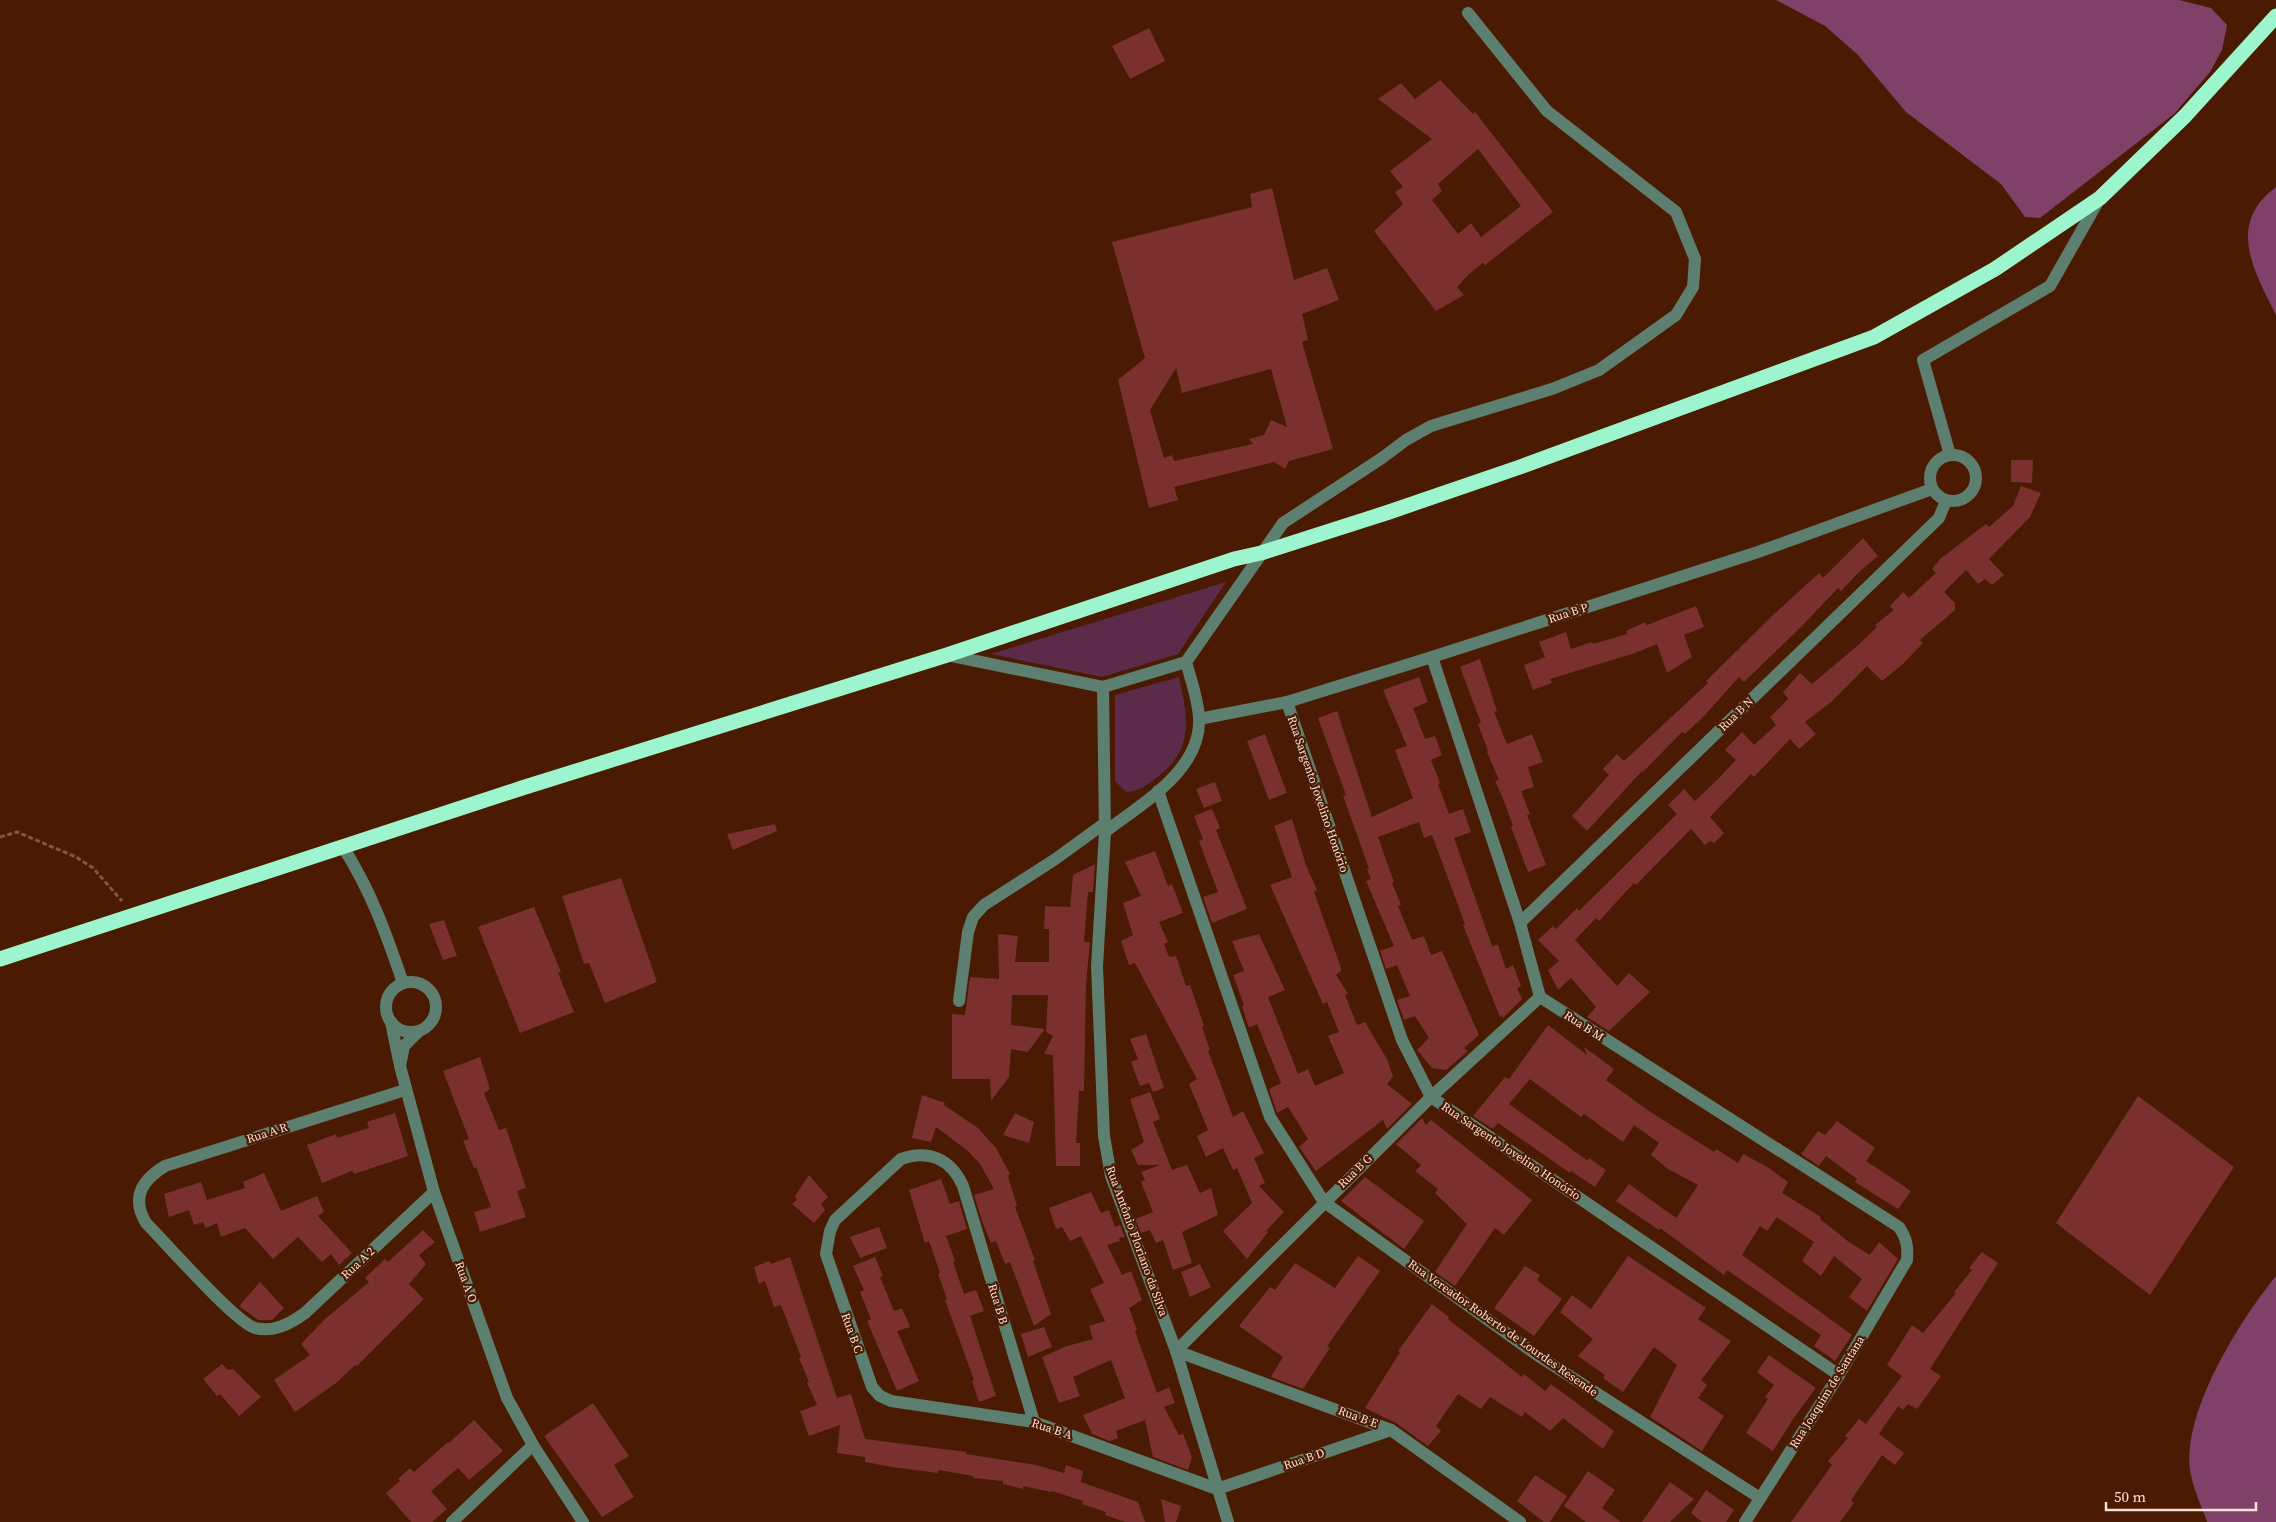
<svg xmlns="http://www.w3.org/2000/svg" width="2276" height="1522" viewBox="0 0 2276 1522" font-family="'Source Serif 4',serif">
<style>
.green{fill:#5b2b49}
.forest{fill:#804068}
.building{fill:#79302f;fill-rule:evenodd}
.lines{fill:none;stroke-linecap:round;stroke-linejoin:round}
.path{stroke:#805744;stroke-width:3;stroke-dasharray:5 2.5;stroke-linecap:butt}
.minor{stroke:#5d7f6f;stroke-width:12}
.highway{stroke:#9df5cd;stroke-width:15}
.labels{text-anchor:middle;stroke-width:4.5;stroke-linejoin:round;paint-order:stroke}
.street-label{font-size:12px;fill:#fbe2d8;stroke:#4a1a03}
</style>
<rect width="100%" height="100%" fill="#4a1a03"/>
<g class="green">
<polygon points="1226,582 1178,654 1102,677 991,654"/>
<path d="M1179 677C1188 719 1195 749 1156 778 1146 786 1139 791 1126 792L1115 781V695Z"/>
</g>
<g class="forest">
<polygon points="1776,0 2179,0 2211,8 2227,25 2222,50 2210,72 2174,114 2040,218 2025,217 2001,184 1906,112 1857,54 1825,26"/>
<path d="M2276 187V315C2254 271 2226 224 2276 187Z"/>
<path d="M2276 1276V1522H2207C2202 1507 2194 1491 2191 1475 2179 1416 2240 1320 2276 1276Z"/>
</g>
<g class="building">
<polygon points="1149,28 1165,61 1130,79 1112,46"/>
<path d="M1440 80 1473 114 1475 112 1553 212 1485 265 1483 263 1469 274 1457 287 1464 295 1436 311 1374 231 1403 204 1395 192 1403 187 1390 171 1432 139 1378 99 1401 83 1415 99ZM1478 149 1521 206 1481 237 1471 223 1458 234 1432 200 1442 191 1438 184Z"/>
<path d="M1272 188 1294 280 1327 268 1339 300 1302 314 1308 340 1302 342 1333 449 1289 461 1285 469 1274 462 1174 487 1178 500 1149 508 1118 380 1145 358 1112 242 1252 207 1250 194ZM1176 368 1182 393 1271 369 1287 427 1271 420 1264 435 1249 439 1253 444 1174 461 1172 455 1164 458 1150 410Z"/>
<polygon points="2011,460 2033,460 2032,483 2011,482"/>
<polygon points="2021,486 2041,493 2030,517 1989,559 2004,575 1992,585 1985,579 1978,584 1966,570 1944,592 1955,603 1955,610 1920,640 1923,643 1903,664 1882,681 1867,666 1831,702 1805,722 1816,734 1799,749 1790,739 1754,777 1751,774 1710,817 1724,833 1714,843 1710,841 1705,845 1691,829 1636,885 1634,883 1599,921 1596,918 1575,940 1617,986 1629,973 1650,992 1609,1031 1587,1017 1596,1007 1571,978 1558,990 1548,970 1559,961 1538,940 1553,926 1556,929 1577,908 1579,911 1677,814 1668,805 1684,789 1695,801 1717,780 1736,760 1725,750 1742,732 1754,745 1776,725 1770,717 1788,699 1783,692 1800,673 1812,684 1857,646 1877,627 1875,625 1894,610 1890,606 1903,592 1909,598 1936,573 1932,569 1940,559 1986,524 1989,527 2013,506"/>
<polygon points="1863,538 1878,556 1859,572 1841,591 1838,588 1802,626 1744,682 1739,677 1704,716 1685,734 1682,732 1643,772 1642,771 1587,831 1572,816 1609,775 1603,769 1617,754 1624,761 1708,683 1706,681 1772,616 1819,573 1823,578"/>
<polygon points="1696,606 1704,627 1684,635 1692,657 1667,673 1657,644 1635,653 1550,679 1552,683 1533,690 1524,665 1545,657 1539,642 1566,632 1571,649 1592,642 1593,644 1627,634 1626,631 1645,622 1647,625"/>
<polygon points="1480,659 1497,711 1494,712 1507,744 1532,734 1543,762 1528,767 1534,787 1521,791 1530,814 1527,815 1546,865 1528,872 1511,827 1513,826 1504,801 1495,781 1499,780 1487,752 1488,751 1478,724 1481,723 1460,667"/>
<polygon points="1419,677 1428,702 1413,708 1425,739 1435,736 1442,755 1431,760 1440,783 1438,784 1449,814 1463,809 1471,832 1454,838 1492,946 1498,945 1506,969 1513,965 1521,986 1517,988 1522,999 1503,1018 1502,1015 1500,1017 1463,925 1465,924 1432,835 1424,838 1419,822 1378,837 1394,882 1392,883 1401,905 1398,906 1412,940 1424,936 1431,955 1442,951 1479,1035 1464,1048 1468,1051 1446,1070 1432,1068 1417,1050 1429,1038 1415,1016 1404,1020 1403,1017 1397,1000 1410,996 1397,965 1386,969 1380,951 1394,946 1366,881 1371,879 1367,869 1369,868 1343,796 1346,795 1318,718 1337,711 1372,817 1413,798 1395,750 1407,746 1383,690"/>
<polygon points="1265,734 1287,793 1269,800 1247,741"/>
<polygon points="1215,782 1222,801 1204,808 1196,789"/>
<polygon points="1212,809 1220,828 1216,830 1247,909 1212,923 1203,897 1218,892 1199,841 1203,839 1194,816"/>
<polygon points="1292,819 1306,865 1317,890 1314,892 1341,968 1341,971 1336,975 1348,994 1345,995 1357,1025 1365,1022 1387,1059 1393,1076 1387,1084 1412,1104 1387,1129 1383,1120 1316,1171 1299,1147 1308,1139 1288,1107 1277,1113 1269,1089 1281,1083 1257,1024 1249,1028 1242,1006 1244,1005 1233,975 1244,971 1232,941 1259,934 1285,990 1268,997 1298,1074 1308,1069 1315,1086 1344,1073 1328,1036 1339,1032 1327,1002 1323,1004 1270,885 1292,877 1274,826"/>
<polygon points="775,824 777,831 733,850 727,834"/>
<polygon points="1155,851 1168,886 1172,884 1183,913 1159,922 1168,942 1164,944 1169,957 1176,956 1186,986 1190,985 1204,1026 1202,1027 1210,1050 1208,1051 1233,1117 1243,1111 1264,1153 1254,1158 1265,1183 1259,1186 1284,1212 1266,1231 1268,1232 1247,1259 1223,1231 1252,1203 1237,1168 1233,1170 1223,1148 1206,1157 1197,1136 1208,1130 1189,1084 1197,1079 1135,963 1129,965 1121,941 1133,935 1123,903 1141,896 1125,862"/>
<polygon points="1095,864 1093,892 1088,892 1084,942 1090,942 1086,984 1084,1091 1079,1091 1076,1143 1080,1143 1080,1166 1056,1166 1053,1055 1044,1054 1053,1036 1046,1032 1048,995 1012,995 1011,1025 1045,1029 1028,1052 1011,1049 1009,1077 991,1101 990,1079 952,1079 952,1014 965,1015 970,977 999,979 998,934 1018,936 1015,962 1049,962 1049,929 1044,929 1045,906 1070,907 1073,875"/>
<polygon points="621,878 657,982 605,1003 589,963 584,964 562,896"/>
<polygon points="534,907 561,972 558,973 574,1012 520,1033 478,927"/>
<polygon points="444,920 457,956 443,960 429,924"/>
<polygon points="1548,1025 1587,1055 1584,1047 1614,1069 1606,1080 1649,1111 1714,1152 1716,1149 1738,1163 1743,1154 1769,1168 1788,1182 1782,1193 1821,1217 1820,1219 1849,1242 1870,1255 1879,1242 1898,1259 1867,1311 1849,1297 1862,1279 1834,1256 1821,1276 1802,1261 1814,1242 1777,1217 1767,1231 1760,1226 1742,1255 1852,1335 1835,1361 1814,1346 1821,1335 1727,1270 1724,1275 1660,1228 1659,1230 1616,1201 1629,1184 1676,1218 1698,1185 1668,1169 1651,1155 1659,1143 1634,1125 1623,1142 1584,1114 1581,1117 1530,1079 1509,1104 1588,1161 1589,1158 1606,1170 1595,1187 1571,1171 1570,1173 1498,1123 1493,1129 1473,1116 1505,1077 1509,1079"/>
<polygon points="1146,1034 1164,1088 1153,1092 1149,1083 1140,1086 1131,1062 1138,1059 1130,1039"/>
<polygon points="480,1057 490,1089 484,1093 499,1130 506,1128 526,1188 517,1191 526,1217 480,1232 474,1212 491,1207 476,1167 474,1168 463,1141 469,1139 443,1071"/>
<polygon points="1150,1092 1160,1119 1153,1122 1172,1170 1187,1165 1200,1193 1211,1188 1218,1215 1182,1232 1192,1263 1173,1270 1163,1240 1156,1243 1150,1230 1141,1233 1135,1219 1153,1212 1141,1182 1145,1180 1141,1172 1160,1165 1138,1165 1131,1150 1144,1142 1130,1099"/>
<polygon points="922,1095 945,1103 944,1105 978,1128 996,1148 1010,1174 1008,1176 1017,1206 1015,1207 1035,1260 1033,1261 1051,1314 1034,1326 1010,1262 1005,1264 996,1241 991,1243 983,1224 974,1195 994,1189 980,1164 968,1151 936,1127 931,1142 912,1138"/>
<polygon points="2138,1096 2234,1167 2150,1295 2056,1223"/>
<polygon points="395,1113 408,1156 354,1174 352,1171 322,1183 307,1145 336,1134 337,1138 369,1128 367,1122"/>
<polygon points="1015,1113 1034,1122 1029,1143 1003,1135"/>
<polygon points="1422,1118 1426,1125 1431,1120 1532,1200 1504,1235 1495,1228 1455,1286 1435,1272 1467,1224 1435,1193 1438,1189 1415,1171 1421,1165 1396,1144"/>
<polygon points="1837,1121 1875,1148 1866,1161 1911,1191 1898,1209 1855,1182 1857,1179 1826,1156 1819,1166 1801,1154 1818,1131 1825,1135"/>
<polygon points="264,1173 281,1211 317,1196 324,1212 318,1216 352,1253 339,1265 331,1254 322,1262 298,1237 273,1259 245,1228 221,1237 217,1223 206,1228 203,1222 194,1225 189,1210 169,1217 164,1194 201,1182 207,1200 245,1188 243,1182"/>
<polygon points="809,1175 828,1197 821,1204 825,1210 814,1223 792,1204 797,1200 795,1196"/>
<polygon points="1365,1177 1424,1221 1404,1249 1341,1201"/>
<polygon points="941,1179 950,1204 959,1201 967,1229 946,1236 955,1261 953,1262 964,1294 976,1290 984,1311 970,1316 996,1396 979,1402 972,1381 974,1380 945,1300 947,1299 938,1274 940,1273 929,1241 925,1243 909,1190"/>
<polygon points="1091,1192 1101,1213 1109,1210 1115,1227 1120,1225 1125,1237 1119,1238 1120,1241 1107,1245 1122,1275 1131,1271 1142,1300 1129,1308 1137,1330 1135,1331 1157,1393 1169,1387 1175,1403 1164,1407 1179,1435 1183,1434 1192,1457 1188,1470 1153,1457 1145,1420 1116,1431 1118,1438 1110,1441 1092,1434 1083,1415 1125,1398 1111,1360 1073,1377 1080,1396 1059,1403 1042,1357 1067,1346 1093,1339 1089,1326 1105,1321 1090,1289 1104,1283 1081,1236 1070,1241 1062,1227 1056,1229 1049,1208"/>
<polygon points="879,1227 887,1248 860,1258 850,1237"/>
<polygon points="423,1230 435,1242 419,1255 426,1264 409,1284 424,1299 357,1366 355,1365 336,1383 295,1412 274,1380 310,1355 301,1344 324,1320 369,1282 365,1278 385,1259 388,1262"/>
<polygon points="1982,1252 1998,1263 1930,1369 1941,1376 1917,1409 1908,1404 1903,1410 1898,1406 1879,1434 1904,1453 1895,1465 1882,1455 1851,1500 1854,1503 1840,1522 1791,1522 1832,1465 1828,1461 1848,1438 1845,1436 1859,1419 1866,1424 1902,1376 1887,1365 1912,1325 1923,1333 1956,1293 1954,1292 1972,1270 1969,1268"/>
<polygon points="1358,1256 1380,1271 1327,1346 1330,1348 1303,1389 1271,1377 1283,1357 1239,1326 1270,1287 1275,1290 1295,1263 1335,1288"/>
<polygon points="1628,1256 1706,1308 1698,1319 1731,1341 1701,1380 1707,1385 1698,1398 1724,1416 1702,1451 1650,1417 1677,1365 1654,1347 1623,1392 1603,1378 1605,1375 1578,1356 1593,1339 1560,1312 1572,1295 1591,1309"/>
<polygon points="790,1257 837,1398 851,1394 865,1439 966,1452 966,1454 1036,1465 1064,1473 1066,1465 1083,1471 1081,1482 1138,1502 1145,1522 1125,1522 1105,1515 1106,1512 1082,1504 1083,1501 1052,1491 1051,1492 1023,1486 1023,1489 1003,1484 1003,1481 973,1478 973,1476 939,1470 938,1473 892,1467 865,1462 865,1457 837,1453 840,1425 809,1436 800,1411 817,1405 807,1383 809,1382 799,1358 801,1357 781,1305 774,1307 765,1281 759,1284 754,1267 769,1261 771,1264"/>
<polygon points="875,1257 883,1276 880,1277 894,1311 902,1308 910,1327 897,1331 919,1381 897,1391 867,1321 871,1319 860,1292 864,1290 853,1266"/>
<polygon points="1200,1264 1211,1287 1190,1297 1181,1272"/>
<polygon points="1525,1266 1540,1275 1537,1280 1562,1299 1534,1336 1494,1308"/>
<polygon points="260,1282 284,1308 272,1320 258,1320 239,1306"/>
<polygon points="1432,1304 1449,1317 1448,1319 1522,1377 1524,1374 1545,1391 1551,1384 1614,1431 1603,1449 1563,1418 1550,1431 1525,1412 1522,1417 1490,1397 1481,1409 1458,1394 1436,1426 1441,1431 1428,1446 1396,1423 1365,1408 1400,1352 1398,1351"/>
<polygon points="1044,1327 1052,1347 1028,1357 1021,1334"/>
<polygon points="1769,1355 1816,1388 1795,1416 1773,1451 1746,1433 1768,1399 1765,1397 1774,1385 1757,1372"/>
<polygon points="222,1364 228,1370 233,1369 261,1397 239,1416 220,1394 217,1396 203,1379"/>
<polygon points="593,1403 629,1456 614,1465 634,1497 602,1517 544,1436"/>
<polygon points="474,1420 503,1451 469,1480 458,1468 431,1491 447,1509 432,1522 411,1522 386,1493 400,1481 398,1479 410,1468 414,1472 448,1442 449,1443"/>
<polygon points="1588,1471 1615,1490 1602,1508 1621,1522 1586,1522 1564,1506"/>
<polygon points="1535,1475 1567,1496 1550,1522 1544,1522 1517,1501"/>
<polygon points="1670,1482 1694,1499 1670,1522 1642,1522"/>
<polygon points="1706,1490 1734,1510 1726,1522 1702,1522 1691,1513"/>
<polygon points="1161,1499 1181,1506 1176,1522 1165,1522"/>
</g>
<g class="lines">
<polyline class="path" points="0,837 17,832 76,857 93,868 122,901"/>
<g class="minor">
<circle cx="1953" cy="478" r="23"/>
<polyline points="1950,455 1923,360 2050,286 2100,198"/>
<polyline points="947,655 1103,687 1186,662 1283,523 1382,458 1406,440 1431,426 1552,389 1599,370 1676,315 1693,287 1695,259 1676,212 1547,111 1468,13"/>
<path d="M1432 657 1520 923 1540 997 1899 1227C1907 1239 1908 1247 1907 1260L1839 1375 1745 1522"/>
<polyline points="1103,687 1105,832 1097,966 1104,1136 1111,1176 1176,1351 1228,1522"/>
<polyline points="1287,702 1402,1040 1431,1097 1839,1375"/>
<polyline points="1199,719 1287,702 1432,657 1758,552 1932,489"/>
<polyline points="1158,791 1270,1117 1324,1202 1537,1355 1760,1498"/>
<path d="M1105 832C1141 804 1202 770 1199 718 1198 699 1191 680 1186 662"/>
<path d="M343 847C371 891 386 933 403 983"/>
<polyline points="1520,923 1939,518 1946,501"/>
<circle cx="411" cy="1007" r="25"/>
<polyline points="959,1001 968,932 973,917 984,905 1054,860 1105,823"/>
<polyline points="391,1022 399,1061"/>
<polyline points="419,1031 404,1046 400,1066 434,1192 507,1398 533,1445 583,1522"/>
<path d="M405 1090 165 1166C142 1180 131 1198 146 1223 166 1243 234 1321 255 1328 274 1333 291 1323 305 1313L434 1192"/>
<polyline points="1176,1351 1431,1097 1540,997"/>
<polyline points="1176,1351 1391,1430 1520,1522"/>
<path d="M1034 1422 963 1186C951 1159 929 1149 901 1159L835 1220 830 1231 826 1254 872 1387 880 1396 891 1401 1034 1422 1217 1489 1391 1430"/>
<polyline points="452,1522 533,1445"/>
</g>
<polyline class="highway" points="0,959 522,788 947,655 1234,559 1261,553 1389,512 1520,467 1874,337 1995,269 2100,198 2185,116 2276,16"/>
</g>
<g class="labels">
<g class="street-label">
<text transform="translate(1568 613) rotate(-18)" y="4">Rua B P</text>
<text transform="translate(1736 714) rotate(-44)" y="4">Rua B N</text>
<text transform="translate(1318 794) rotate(71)" y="4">Rua Sargento Jovelino Honório</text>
<text transform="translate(1584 1026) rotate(33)" y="4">Rua B M</text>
<text transform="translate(267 1133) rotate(-18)" y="4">Rua A R</text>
<text transform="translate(1511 1151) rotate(34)" y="4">Rua Sargento Jovelino Honório</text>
<text transform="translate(1355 1171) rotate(-44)" y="4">Rua B G</text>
<text transform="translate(1137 1241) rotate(70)" y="4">Rua Antônio Floriano da Silva</text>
<text transform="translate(358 1263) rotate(-43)" y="4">Rua A 2</text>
<text transform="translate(466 1282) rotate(70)" y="4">Rua A O</text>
<text transform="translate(998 1304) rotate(73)" y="4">Rua B B</text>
<text transform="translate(1503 1328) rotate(35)" y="4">Rua Vereador Roberto de Lourdes Resende</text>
<text transform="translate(852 1333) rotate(70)" y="4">Rua B C</text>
<text transform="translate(1827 1392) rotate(-58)" y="4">Rua Joaquim de Santana</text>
<text transform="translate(1358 1417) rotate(20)" y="4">Rua B E</text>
<text transform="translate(1052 1429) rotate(18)" y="4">Rua B A</text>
<text transform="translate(1304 1459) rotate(-19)" y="4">Rua B D</text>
</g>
</g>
<path d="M2106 1502v8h150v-8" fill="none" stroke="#fbe2d8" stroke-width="2.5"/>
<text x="2114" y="1502" font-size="15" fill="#fbe2d8" stroke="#4a1a03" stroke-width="4" paint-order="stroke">50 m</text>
</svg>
